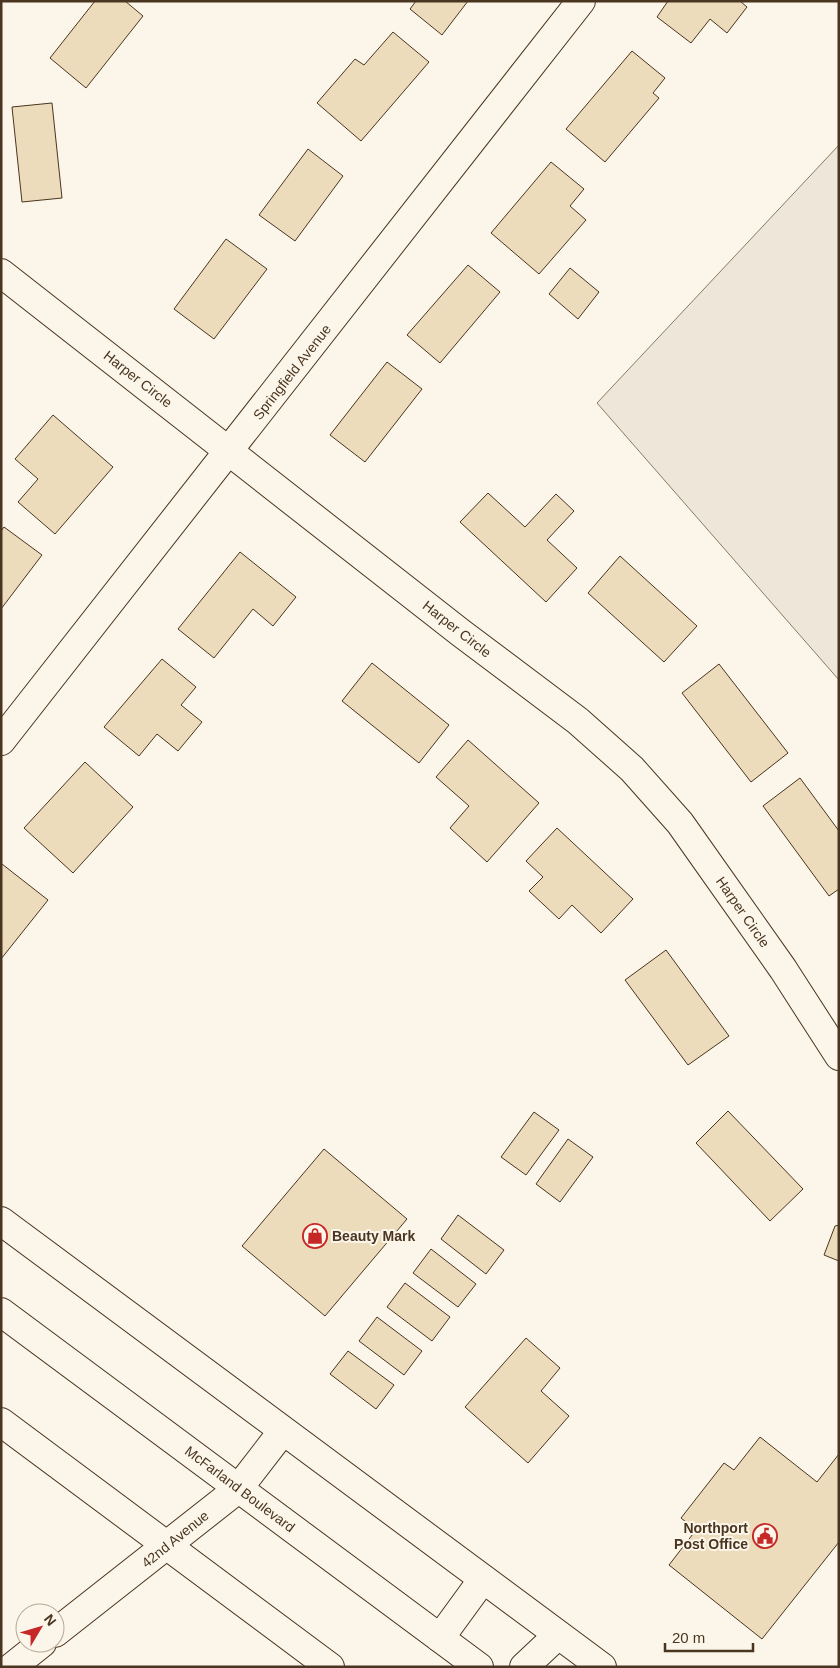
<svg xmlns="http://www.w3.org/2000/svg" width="840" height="1668" viewBox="0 0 840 1668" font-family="Helvetica,sans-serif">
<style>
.green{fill:#ede6d9;stroke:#887966}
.building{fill:#ecdcbc;stroke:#4a3520}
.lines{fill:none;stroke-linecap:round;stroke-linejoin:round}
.minor-casing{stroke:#4a3520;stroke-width:30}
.highway-casing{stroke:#4a3520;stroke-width:30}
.minor{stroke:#fbf6e9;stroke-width:28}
.highway{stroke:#fbf6e9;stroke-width:28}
.labels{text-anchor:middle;stroke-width:4;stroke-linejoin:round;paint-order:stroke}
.street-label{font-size:14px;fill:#4a3520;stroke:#fbf6e9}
.poi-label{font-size:14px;font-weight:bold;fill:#4a3520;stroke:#fbf6e9;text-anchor:start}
</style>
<rect width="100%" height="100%" fill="#fbf6e9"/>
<polygon class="green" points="839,145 839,680 597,403"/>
<g class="building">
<polygon points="95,1 125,1 143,16 86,88 50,58"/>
<polygon points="416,1 468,1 442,35 410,9"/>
<polygon points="668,1 740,1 747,7 727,33 710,19 691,43 657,17"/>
<polygon points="393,32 429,62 361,141 317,103 355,59 364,65"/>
<polygon points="632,51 665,78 653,93 659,98 605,162 566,129"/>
<polygon points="52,103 62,198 22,202 12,107"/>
<polygon points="308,149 343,176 295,241 259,215"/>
<polygon points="551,162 584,189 570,206 586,220 539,274 491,233"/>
<polygon points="226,239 267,269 214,339 174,309"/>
<polygon points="468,265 500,292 440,363 407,335"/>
<polygon points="570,268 599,292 578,319 549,294"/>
<polygon points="387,362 422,389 365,462 330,435"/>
<polygon points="53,415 113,467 55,534 18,502 38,479 15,459"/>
<polygon points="488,493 525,527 556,494 574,511 547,540 577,568 546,602 460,522"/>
<polygon points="4,527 42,555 1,609 1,531"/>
<polygon points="240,552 296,597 273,626 253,609 214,658 178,629"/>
<polygon points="620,556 697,626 664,662 588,593"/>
<polygon points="162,659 196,687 181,705 202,722 178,751 157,734 139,756 104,727"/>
<polygon points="372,663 449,725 419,763 342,701"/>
<polygon points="719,664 788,753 751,782 682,693"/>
<polygon points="468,740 539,803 487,862 450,828 469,806 436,777"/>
<polygon points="85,762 133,807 73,873 24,828"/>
<polygon points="800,778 839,831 839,889 829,896 763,806"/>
<polygon points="557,828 633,899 601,933 572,905 559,919 529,891 543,877 526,861"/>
<polygon points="2,864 48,900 1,959 1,865"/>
<polygon points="666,950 729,1036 688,1065 625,980"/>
<polygon points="728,1111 803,1189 770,1221 696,1143"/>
<polygon points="534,1112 559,1130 526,1175 501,1157"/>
<polygon points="568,1139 593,1157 560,1202 536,1184"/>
<polygon points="324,1149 407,1219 325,1316 242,1246"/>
<polygon points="458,1215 504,1250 486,1274 441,1239"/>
<polygon points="839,1225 839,1261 824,1255 835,1226"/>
<polygon points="431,1249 476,1284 458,1307 413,1273"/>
<polygon points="405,1283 450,1317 432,1341 387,1307"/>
<polygon points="377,1317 422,1351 404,1375 359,1341"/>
<polygon points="526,1338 560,1368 541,1391 569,1416 528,1463 465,1407"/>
<polygon points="348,1351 394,1385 376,1409 330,1374"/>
<polygon points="760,1437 817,1482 839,1454 839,1542 762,1639 669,1565 696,1530 681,1518 724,1463 734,1470"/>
</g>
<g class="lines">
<defs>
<g id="minor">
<polyline points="1,273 461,633 578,721 632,769 680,823 783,969 839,1056"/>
<polyline points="1,741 581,1"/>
<polyline points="1,1221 602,1667"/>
<polyline points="55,1633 238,1489 282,1432"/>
<polyline points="440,1638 483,1579"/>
<polyline points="12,1667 42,1643"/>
<polyline points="524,1667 558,1635"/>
</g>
<g id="highway">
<polyline points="1,1312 479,1667"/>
<polyline points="1,1422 330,1667"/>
</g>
</defs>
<use href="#minor" class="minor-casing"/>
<use href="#highway" class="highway-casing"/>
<use href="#minor" class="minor"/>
<use href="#highway" class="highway"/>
</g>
<defs>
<symbol id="shop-ring" viewBox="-11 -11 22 22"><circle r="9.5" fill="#fbf6e9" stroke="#c62828" stroke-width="1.5"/><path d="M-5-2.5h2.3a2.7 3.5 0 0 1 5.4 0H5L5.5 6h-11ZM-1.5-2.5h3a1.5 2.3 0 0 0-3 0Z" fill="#c62828"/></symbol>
<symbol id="civic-ring" viewBox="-11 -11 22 22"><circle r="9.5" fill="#fbf6e9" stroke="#c62828" stroke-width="1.5"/><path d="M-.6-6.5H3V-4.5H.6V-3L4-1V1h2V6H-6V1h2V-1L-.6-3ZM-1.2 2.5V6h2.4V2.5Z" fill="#c62828"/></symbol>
</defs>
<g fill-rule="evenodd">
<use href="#shop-ring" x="301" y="1222" width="28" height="28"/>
<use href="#civic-ring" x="751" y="1522" width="28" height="28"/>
</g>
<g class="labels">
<g class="street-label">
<text transform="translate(292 372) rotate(-52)" y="5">Springfield Avenue</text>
<text transform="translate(138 379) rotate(38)" y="5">Harper Circle</text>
<text transform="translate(457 629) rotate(38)" y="5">Harper Circle</text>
<text transform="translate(743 912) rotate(55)" y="5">Harper Circle</text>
<text transform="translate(240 1489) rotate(37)" y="5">McFarland Boulevard</text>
<text transform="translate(175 1539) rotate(-39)" y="5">42nd Avenue</text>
</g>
<g class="poi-label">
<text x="332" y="1241">Beauty Mark</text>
<text x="748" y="1533" text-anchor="end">Northport<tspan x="748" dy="16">Post Office</tspan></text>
</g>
</g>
<rect width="840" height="1668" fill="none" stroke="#4a3520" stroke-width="5"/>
<g transform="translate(40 1628) rotate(52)"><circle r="24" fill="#fbf6e9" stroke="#b4a999"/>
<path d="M0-4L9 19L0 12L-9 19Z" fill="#c62828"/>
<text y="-8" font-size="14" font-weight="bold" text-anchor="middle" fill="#4a3520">N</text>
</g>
<path d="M665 1643v8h88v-8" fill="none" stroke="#4a3520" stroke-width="2.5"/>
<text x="672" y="1643" font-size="15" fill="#4a3520" stroke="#fbf6e9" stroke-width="4" paint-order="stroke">20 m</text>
</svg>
